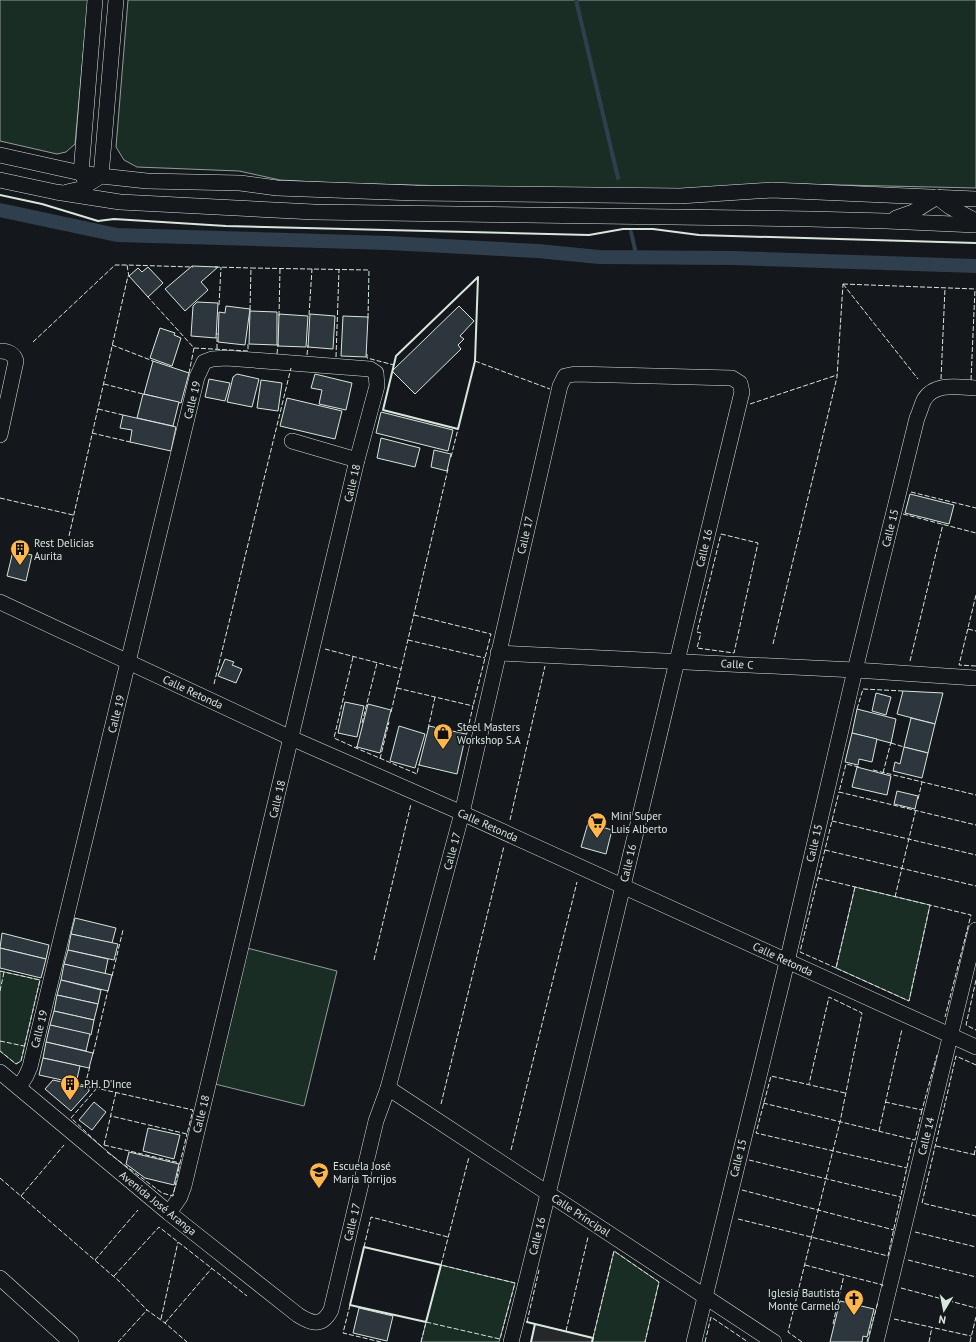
<svg xmlns="http://www.w3.org/2000/svg" width="976" height="1342" viewBox="0 0 976 1342" font-family="'PT Sans',sans-serif">
<style>
.green{fill:#1a2d24;stroke:#939e99}
.parking{fill:#24282b;stroke:#939e99}
.lines{fill:none;stroke-linecap:round;stroke-linejoin:round}
.stream{stroke:#2f3f4d;stroke-width:4}
.canal{stroke:#2f3f4d;stroke-width:14}
.building{fill:#2c363c;stroke:#d8e6dc}
.minor-casing{stroke:#d8e6dc;stroke-width:16}
.minor{stroke:#14181c;stroke-width:15}
.fence{stroke:#d8e6dc;stroke-width:1;stroke-dasharray:5 2;stroke-linecap:butt}
.wall{stroke:#d8e6dc;stroke-width:2}
.labels{text-anchor:middle;stroke-width:3;stroke-linejoin:round;paint-order:stroke}
.street-label{font-size:11px;fill:#d8e6dc;stroke:#14181c}
.poi-label{font-size:11px;fill:#d8e6dc;stroke:#14181c;text-anchor:start}
</style>
<rect width="100%" height="100%" fill="#14181c"/>
<g class="green">
<polygon points="0,0 88,0 75,144 66,152 57,154 0,141"/>
<polygon points="128,0 976,0 976,188 797,184 731,190 603,190 334,183 280,180 239,171 137,167 124,160 116,147"/>
<polygon points="855,887 930,905 909,1001 836,968"/>
<polygon points="247,948 337,971 304,1106 215,1084"/>
<polygon points="0,971 40,980 21,1061 16,1064 0,1051"/>
<polygon points="614,1251 659,1282 645,1342 592,1342"/>
<polygon points="441,1265 515,1283 499,1342 421,1342"/>
</g>
<polygon class="parking" points="535,1324 593,1338 592,1342 531,1342"/>
<g class="lines">
<g class="stream">
<polyline points="576,0 618,178"/>
<polyline points="631,232 637,258"/>
</g>
<polyline class="canal" points="0,210 117,235 389,243 538,251 599,257 733,258 976,266"/>
</g>
<g class="building">
<polygon points="192,266 218,267 201,282 208,290 185,311 165,289"/>
<polygon points="148,267 163,283 148,297 129,276 138,268 142,272"/>
<polygon points="197,302 218,303 216,338 191,336 193,306"/>
<polygon points="226,306 250,309 245,345 218,342 219,312 225,313"/>
<polygon points="459,306 474,321 460,336 464,339 458,345 461,349 415,394 392,371"/>
<polygon points="250,311 277,312 277,345 249,344"/>
<polygon points="279,314 308,316 306,347 278,346"/>
<polygon points="310,314 335,316 333,349 308,347"/>
<polygon points="343,316 368,317 366,357 341,356"/>
<polygon points="160,328 175,333 174,335 181,338 172,366 150,358"/>
<polygon points="153,361 189,373 181,403 144,394"/>
<polygon points="237,374 259,379 252,407 227,402 233,377"/>
<polygon points="315,374 352,383 346,410 319,404 322,390 311,388"/>
<polygon points="209,379 230,383 225,401 205,397"/>
<polygon points="261,380 282,383 278,411 257,408"/>
<polygon points="143,394 179,402 173,426 137,418"/>
<polygon points="287,398 342,411 335,439 280,426"/>
<polygon points="381,412 453,430 448,451 376,433"/>
<polygon points="123,415 176,427 171,451 130,442 132,430 120,428"/>
<polygon points="381,438 420,448 415,467 377,458"/>
<polygon points="434,450 451,454 447,471 431,467"/>
<polygon points="910,494 954,505 949,524 905,513"/>
<polygon points="13,551 32,555 26,581 7,576"/>
<polygon points="225,659 234,662 232,665 242,669 236,683 218,676"/>
<polygon points="903,691 943,693 935,724 897,714"/>
<polygon points="876,693 891,697 886,715 872,711"/>
<polygon points="345,702 364,706 357,737 338,733"/>
<polygon points="368,704 391,710 380,753 357,747"/>
<polygon points="857,709 896,719 891,743 852,733"/>
<polygon points="911,718 935,724 928,753 904,747"/>
<polygon points="399,726 425,734 415,768 390,761"/>
<polygon points="429,726 466,734 457,774 419,765"/>
<polygon points="852,733 877,739 872,762 859,759 858,765 845,762"/>
<polygon points="904,747 928,753 922,778 893,771 895,762 900,764"/>
<polygon points="857,767 891,776 887,795 852,787"/>
<polygon points="897,791 918,796 915,809 894,804"/>
<polygon points="588,823 612,830 606,854 581,847"/>
<polygon points="75,918 116,928 112,943 71,934"/>
<polygon points="2,933 49,945 46,959 0,948"/>
<polygon points="71,934 118,944 114,960 68,950"/>
<polygon points="0,948 46,959 41,978 0,968"/>
<polygon points="68,950 108,959 105,974 64,964"/>
<polygon points="64,964 112,975 108,991 61,980"/>
<polygon points="61,980 101,990 98,1004 57,995"/>
<polygon points="57,995 98,1004 94,1020 54,1011"/>
<polygon points="54,1011 94,1020 91,1035 50,1025"/>
<polygon points="50,1025 90,1034 86,1051 46,1042"/>
<polygon points="46,1042 93,1053 89,1068 43,1058"/>
<polygon points="43,1058 80,1066 76,1083 39,1075"/>
<polygon points="53,1080 89,1088 89,1091 71,1111 45,1089"/>
<polygon points="94,1102 106,1112 92,1130 79,1120"/>
<polygon points="148,1128 180,1135 174,1159 143,1151"/>
<polygon points="129,1152 179,1164 174,1185 145,1178 126,1164"/>
<polygon points="840,1301 874,1309 867,1337 863,1336 862,1342 830,1342"/>
<polygon points="359,1308 393,1316 387,1341 353,1333"/>
</g>
<g class="lines">
<defs>
<g id="minor">
<polyline points="0,155 81,173 101,176 147,181 240,183 277,188 415,193 680,196 772,190 976,199"/>
<polyline points="0,180 56,192 120,202 314,212 810,219 886,221 976,225"/>
<polyline points="86,181 81,173 95,0"/>
<polyline points="67,192 80,189 101,176 116,0"/>
<polyline points="937,197 950,207 976,221"/>
<polyline points="896,218 913,212 937,197"/>
<path d="M0 351C8 351 14 354 16 361L0 435"/>
<polyline points="292,441 357,460"/>
<polyline points="0,602 291,738 462,813 976,1047"/>
<polyline points="498,653 855,670 976,678"/>
<path d="M0 1072 169 1213 298 1315C312 1324 322 1327 331 1310L376 1121 388 1088 462 813 560 386 565 376 575 374 732 378 740 383 742 392C665 708 591 1026 511 1342"/>
<polyline points="19,1087 26,1076 30,1067 197,377 204,362 212,359 226,358 370,369 376,373 377,386 357,460 184,1186 180,1197 169,1213"/>
<polyline points="388,1088 774,1342"/>
<polyline points="0,1278 71,1342"/>
<path d="M694 1342 787 962 855 670 917 418C920 412 921 406 924 400 934 382 959 387 976 388"/>
<polyline points="876,1342 976,930"/>
</g>
</defs>
<use href="#minor" class="minor-casing"/>
<use href="#minor" class="minor"/>
<g class="fence">
<polyline points="215,267 251,268"/>
<polyline points="129,277 127,265 193,267"/>
<polyline points="843,284 976,289"/>
<polyline points="843,284 918,379"/>
<polyline points="147,296 194,348 189,373"/>
<polyline points="219,305 221,267"/>
<polyline points="250,310 251,268 369,270 368,318"/>
<polyline points="309,315 312,269"/>
<polyline points="279,316 280,269"/>
<polyline points="33,342 115,265 127,265"/>
<polyline points="112,345 153,361"/>
<polyline points="194,348 248,351 248,342"/>
<polyline points="217,349 217,333"/>
<polyline points="277,354 278,344"/>
<polyline points="367,354 367,358 394,365"/>
<polyline points="307,355 308,345"/>
<polyline points="336,357 339,270"/>
<polyline points="475,361 550,389"/>
<polyline points="941,379 945,288"/>
<polyline points="971,380 975,289"/>
<polyline points="104,384 143,394"/>
<polyline points="750,404 837,375"/>
<polyline points="98,409 123,415"/>
<polyline points="92,433 130,442"/>
<polyline points="451,457 458,429"/>
<polyline points="911,492 976,508"/>
<polyline points="0,498 73,515"/>
<polyline points="903,514 976,533"/>
<polygon points="721,534 758,543 734,653 697,648 701,633 697,632"/>
<polyline points="69,536 128,276"/>
<polyline points="976,595 959,665 976,666"/>
<polyline points="414,615 491,634 473,706"/>
<polyline points="968,629 976,631"/>
<polyline points="408,640 485,658"/>
<polyline points="773,644 837,377 843,284"/>
<polyline points="325,649 401,669"/>
<polyline points="353,657 334,738 356,748"/>
<polyline points="910,661 943,524"/>
<polyline points="214,684 291,368"/>
<polyline points="397,688 473,706 466,737"/>
<polyline points="857,709 863,689 903,691 902,693"/>
<polyline points="391,712 448,469"/>
<polyline points="362,723 377,663"/>
<polyline points="428,729 435,697"/>
<polyline points="891,743 904,747"/>
<polyline points="357,746 356,748 417,774 419,764"/>
<polyline points="380,759 389,722"/>
<polyline points="859,767 846,764 839,792 976,825"/>
<polyline points="873,770 976,795"/>
<polyline points="883,773 891,742"/>
<polyline points="918,799 922,782"/>
<polyline points="510,820 545,666"/>
<polyline points="832,821 976,855"/>
<polyline points="825,850 976,886"/>
<polyline points="818,878 971,915 945,1017"/>
<polyline points="855,887 836,968 909,1001 930,905"/>
<polyline points="895,897 916,809"/>
<polyline points="374,960 411,804"/>
<polyline points="836,968 800,952 839,792"/>
<polyline points="0,971 40,980 21,1061 16,1064 0,1051"/>
<polyline points="112,976 123,930"/>
<polyline points="976,980 966,1025 976,1030"/>
<polyline points="0,991 4,972"/>
<polyline points="0,1041 24,1046"/>
<polyline points="93,1054 108,990"/>
<polyline points="976,1065 956,1056 922,1203 976,1216"/>
<polyline points="74,1083 193,1110 187,1134 111,1116"/>
<polyline points="85,1085 90,1066"/>
<polyline points="97,1088 71,1118 103,1148"/>
<polyline points="845,1093 771,1076 756,1133 907,1168"/>
<polyline points="885,1102 922,1110 937,1055"/>
<polyline points="763,1103 915,1140 922,1110"/>
<polyline points="441,1104 504,846"/>
<polyline points="879,1131 902,1029"/>
<polyline points="104,1145 180,1163 187,1134"/>
<polyline points="104,1145 116,1092"/>
<polyline points="936,1146 976,1155"/>
<polyline points="511,1150 577,882"/>
<polyline points="107,1152 162,1193 173,1196 180,1163"/>
<polyline points="974,1155 976,1146"/>
<polyline points="749,1160 901,1197"/>
<polyline points="0,1178 120,1282 147,1310 165,1323 187,1342"/>
<polyline points="742,1190 894,1230"/>
<polyline points="21,1196 64,1145"/>
<polyline points="738,1219 888,1256 913,1139"/>
<polyline points="915,1232 976,1247"/>
<polyline points="364,1247 371,1217 448,1237"/>
<polyline points="95,1260 138,1210"/>
<polyline points="908,1260 976,1277"/>
<polyline points="805,1265 883,1285 882,1287"/>
<polyline points="114,1276 159,1227 247,1296"/>
<polyline points="901,1288 976,1308"/>
<polyline points="350,1305 343,1333 381,1342"/>
<polyline points="161,1319 178,1242"/>
<polyline points="894,1319 971,1336"/>
<polyline points="527,1322 539,1270"/>
<polyline points="165,1323 212,1268"/>
<polyline points="833,1324 844,1275"/>
<polyline points="566,1331 588,1237"/>
<polyline points="593,1338 614,1251 659,1282 645,1342"/>
<polyline points="118,1342 147,1310"/>
<polyline points="421,1342 426,1322 500,1339 515,1283 441,1265 469,1157"/>
<polyline points="705,1342 711,1317 748,1342"/>
<polyline points="802,1342 788,1332 840,1122 862,1013 829,997 809,1084"/>
<polyline points="867,1342 878,1302"/>
<polyline points="929,1342 932,1327"/>
<polyline points="970,1342 976,1317"/>
</g>
<g class="wall">
<polyline points="0,195 42,204 98,221 114,219 226,226 589,235 623,229 653,229 699,235 976,243"/>
<polygon points="478,277 475,361 458,429 383,410 396,356"/>
<polygon points="364,1247 441,1265 426,1322 350,1305"/>
<polyline points="527,1322 535,1324"/>
<polyline points="531,1342 535,1324 593,1338 592,1342"/>
</g>
</g>
<defs>
<symbol id="building-pin" viewBox="-11 -11 22 30"><path d="M0 17L-7.5 6A9.5 9.5 0 1 1 7.5 6Z" fill="#ffb74d" stroke="#14181c"/><path d="M-4-6H4V6H1V3H-1V6H-4ZM-2.5-4.3h1.7v1.8h-1.7ZM.8-4.3h1.7v1.8H.8ZM-2.5-1h1.7V.8h-1.7ZM.8-1h1.7V.8H.8Z" fill="#111"/></symbol>
<symbol id="shop-pin" viewBox="-11 -11 22 30"><path d="M0 17L-7.5 6A9.5 9.5 0 1 1 7.5 6Z" fill="#ffb74d" stroke="#14181c"/><path d="M-5-2.5h2.3a2.7 3.5 0 0 1 5.4 0H5L5.5 6h-11ZM-1.5-2.5h3a1.5 2.3 0 0 0-3 0Z" fill="#111"/></symbol>
<symbol id="supermarket-pin" viewBox="-11 -11 22 30"><path d="M0 17L-7.5 6A9.5 9.5 0 1 1 7.5 6Z" fill="#ffb74d" stroke="#14181c"/><path d="M-6-5.5h2.5l.6 2H6L4.5 2H-2.5L-4.4-4H-6ZM-1.5 3.2a1.3 1.3 0 1 0 .1 0ZM3 3.2a1.3 1.3 0 1 0 .1 0Z" fill="#111"/></symbol>
<symbol id="school-pin" viewBox="-11 -11 22 30"><path d="M0 17L-7.5 6A9.5 9.5 0 1 1 7.5 6Z" fill="#ffb74d" stroke="#14181c"/><path d="M0-5L7-2L0 1L-7-2ZM-4 1L0 2.5L4 1V4Q0 6-4 4Z" fill="#111"/></symbol>
<symbol id="church-pin" viewBox="-11 -11 22 30"><path d="M0 17L-7.5 6A9.5 9.5 0 1 1 7.5 6Z" fill="#ffb74d" stroke="#14181c"/><path d="M-1.2-6h2.4v3.5h3.3v2.4h-3.3V6h-2.4V-.1h-3.3v-2.4h3.3Z" fill="#111"/></symbol>
</defs>
<g fill-rule="evenodd">
<use href="#building-pin" x="9" y="538" width="22" height="30"/>
<use href="#shop-pin" x="432" y="722" width="22" height="30"/>
<use href="#supermarket-pin" x="586" y="811" width="22" height="30"/>
<use href="#building-pin" x="59" y="1073" width="22" height="30"/>
<use href="#school-pin" x="308" y="1161" width="22" height="30"/>
<use href="#church-pin" x="843" y="1288" width="22" height="30"/>
</g>
<g class="labels">
<g class="street-label">
<text transform="translate(192 400) rotate(-76)" y="4">Calle 19</text>
<text transform="translate(352 483) rotate(-77)" y="4">Calle 18</text>
<text transform="translate(890 528) rotate(-76)" y="4">Calle 15</text>
<text transform="translate(525 535) rotate(-77)" y="4">Calle 17</text>
<text transform="translate(704 548) rotate(-76)" y="4">Calle 16</text>
<text transform="translate(737 664) rotate(3)" y="4">Calle C</text>
<text transform="translate(193 692) rotate(25)" y="4">Calle Retonda</text>
<text transform="translate(116 714) rotate(-76)" y="4">Calle 19</text>
<text transform="translate(277 799) rotate(-77)" y="4">Calle 18</text>
<text transform="translate(488 825) rotate(24)" y="4">Calle Retonda</text>
<text transform="translate(814 843) rotate(-77)" y="4">Calle 15</text>
<text transform="translate(452 851) rotate(-75)" y="4">Calle 17</text>
<text transform="translate(628 863) rotate(-77)" y="4">Calle 16</text>
<text transform="translate(783 959) rotate(25)" y="4">Calle Retonda</text>
<text transform="translate(39 1029) rotate(-76)" y="4">Calle 19</text>
<text transform="translate(201 1114) rotate(-76)" y="4">Calle 18</text>
<text transform="translate(926 1136) rotate(-76)" y="4">Calle 14</text>
<text transform="translate(738 1158) rotate(-76)" y="4">Calle 15</text>
<text transform="translate(158 1203) rotate(39)" y="4">Avenida José Aranga</text>
<text transform="translate(581 1215) rotate(33)" y="4">Calle Principal</text>
<text transform="translate(352 1222) rotate(-76)" y="4">Calle 17</text>
<text transform="translate(537 1236) rotate(-76)" y="4">Calle 16</text>
</g>
<g class="poi-label">
<text x="34" y="547">Rest Delicias<tspan x="34" dy="13">Aurita</tspan></text>
<text x="457" y="731">Steel Masters<tspan x="457" dy="13">Workshop S.A</tspan></text>
<text x="611" y="820">Mini Super<tspan x="611" dy="13">Luis Alberto</tspan></text>
<text x="84" y="1088">P.H. D'Ince</text>
<text x="333" y="1170">Escuela José<tspan x="333" dy="13">María Torrijos</tspan></text>
<text x="840" y="1297" text-anchor="end">Iglesia Bautista<tspan x="840" dy="13">Monte Carmelo</tspan></text>
</g>
</g>
<g transform="translate(944 1310) rotate(190)" stroke="#14181c" stroke-width="3" paint-order="stroke">
<path d="M0-3L7 15L0 10L-7 15Z" fill="#d8e6dc"/>
<text y="-6" font-size="11" font-weight="bold" text-anchor="middle" fill="#d8e6dc">N</text>
</g>
</svg>
